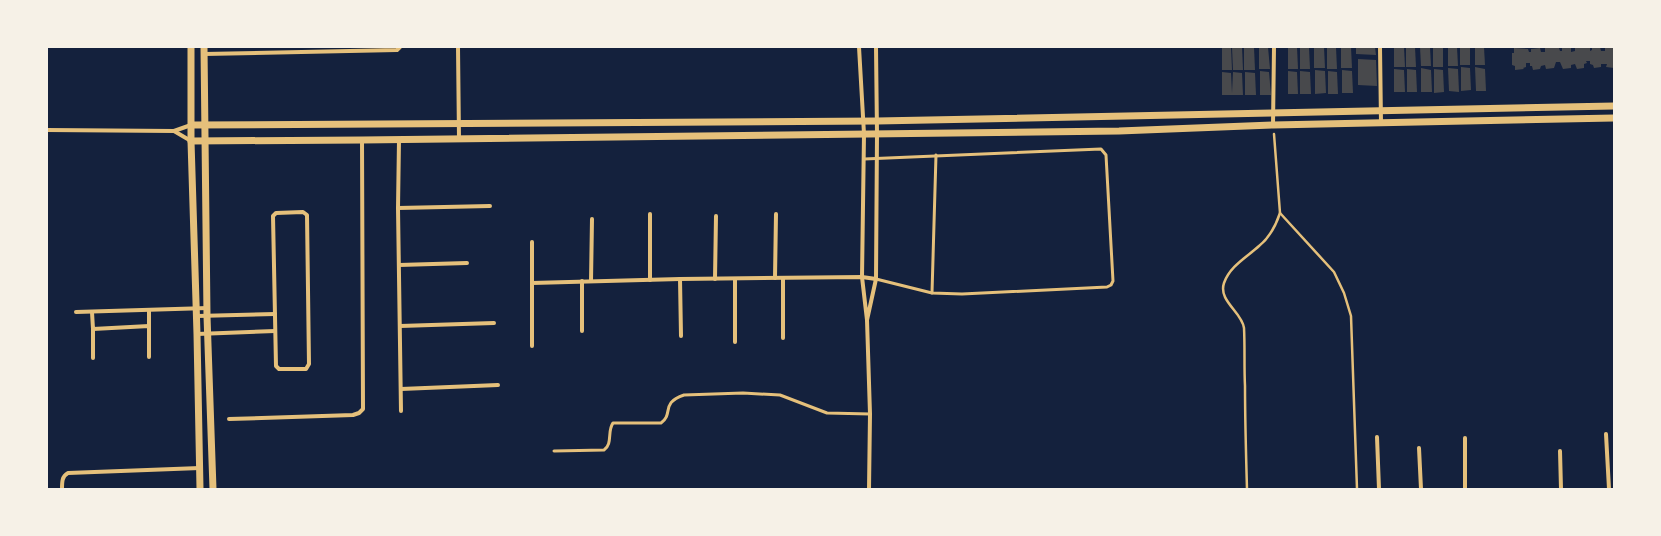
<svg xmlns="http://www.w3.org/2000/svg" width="1661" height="536" viewBox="0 0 1661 536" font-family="Rubik,sans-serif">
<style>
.building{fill:#48494c}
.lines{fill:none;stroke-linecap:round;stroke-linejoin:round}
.path{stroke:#e5c07b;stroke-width:2.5}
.service{stroke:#e5c07b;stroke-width:3}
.minor{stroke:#e5c07b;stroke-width:4}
.tertiary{stroke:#e5c07b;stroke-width:7}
</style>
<rect width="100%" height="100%" fill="#14213d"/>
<g class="building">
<polygon points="1222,47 1231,47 1232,70 1222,70"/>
<polygon points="1232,47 1242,47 1243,70 1233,70"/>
<polygon points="1244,47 1254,47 1255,70 1244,70"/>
<polygon points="1259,47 1268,47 1270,69 1259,69"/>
<polygon points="1288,47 1297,47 1298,69 1288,69"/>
<polygon points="1300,47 1309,47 1310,69 1300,69"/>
<polygon points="1314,47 1324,47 1325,68 1314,68"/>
<polygon points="1327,47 1336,47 1337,69 1327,69"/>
<polygon points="1341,47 1351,47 1352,68 1341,68"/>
<polygon points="1356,47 1375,47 1376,55 1356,54"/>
<polygon points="1394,47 1404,47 1405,67 1394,67"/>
<polygon points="1406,47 1415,47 1416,67 1406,67"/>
<polygon points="1420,47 1430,47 1431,66 1421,66"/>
<rect x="1433" y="47" width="10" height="20"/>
<polygon points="1448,47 1457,47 1458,66 1448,66"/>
<rect x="1460" y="47" width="10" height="18"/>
<polygon points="1475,47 1484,47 1485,65 1475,65"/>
<polygon points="1590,47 1590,51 1592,50 1592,48 1600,47 1601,51 1605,51 1605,47 1614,47 1614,68 1606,67 1607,64 1601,64 1601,67 1594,68 1593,65 1590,64 1590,61 1586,61 1587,63 1584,64 1584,68 1577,69 1575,64 1571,65 1571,68 1563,69 1560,62 1556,62 1554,68 1546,69 1545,65 1541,66 1540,69 1533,70 1532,66 1530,66 1530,63 1526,63 1526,67 1523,68 1524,69 1515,70 1515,66 1512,65 1512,53 1514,53 1514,48 1528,49 1529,52 1531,52 1531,49 1540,48 1541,52 1545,52 1545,48 1559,48 1560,51 1562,51 1562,48 1571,48 1571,52 1575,51 1575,48"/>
<polygon points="1358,59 1376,60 1377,86 1358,85"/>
<polygon points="1461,67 1470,68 1471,90 1461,91"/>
<polygon points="1475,67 1485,69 1486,91 1476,91"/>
<polygon points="1421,68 1431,70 1432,92 1421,92"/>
<polygon points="1448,68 1458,69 1459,92 1449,91"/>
<polygon points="1394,69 1404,70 1405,92 1394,92"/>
<polygon points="1407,69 1416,70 1417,92 1407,92"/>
<polygon points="1434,69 1443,70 1444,92 1434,93"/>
<polygon points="1315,70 1325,71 1326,93 1315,94"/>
<polygon points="1342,70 1352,71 1353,93 1342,93"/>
<polygon points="1260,71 1269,72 1271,95 1260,95"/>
<polygon points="1288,71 1297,72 1298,94 1288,94"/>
<polygon points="1300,71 1310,72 1311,94 1300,94"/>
<polygon points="1328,71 1337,72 1338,94 1328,94"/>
<polygon points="1222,72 1231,73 1232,93 1233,72 1242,73 1243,95 1222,95"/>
<polygon points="1245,72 1255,73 1256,95 1245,95"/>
</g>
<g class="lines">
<g class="path">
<polyline points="1274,134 1280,213 1334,272 1344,293 1351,316 1357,489"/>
<path d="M1247 489C1246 455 1245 420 1245 386 1244 367 1245 347 1244 328 1242 312 1218 301 1224 283 1230 266 1247 257 1259 246 1269 238 1276 225 1280 213"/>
</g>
<g class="service">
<polyline points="864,159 1101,149 1106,155 1113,281 1111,285 1107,287 962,294 932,293 876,279"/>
<polyline points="932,293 936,155"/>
<path d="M554 451 604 450C613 444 607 431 613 423H661C674 414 660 403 684 395L743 393 780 395 827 413 870 414"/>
</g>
<g class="minor">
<polyline points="458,47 459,139"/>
<polyline points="859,47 864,134 862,277 867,320 876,279 877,134 876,47"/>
<polyline points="1380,47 1381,123"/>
<polyline points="204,54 397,50 400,47"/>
<polyline points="1273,125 1274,47"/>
<polyline points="47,130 174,131 191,125"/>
<polyline points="174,131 191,141"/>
<polyline points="399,140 398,208 401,411"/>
<polyline points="398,208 490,206"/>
<polygon points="303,212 307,215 309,364 306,369 279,369 276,366 273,216 276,213"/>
<polyline points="532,242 532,283"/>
<polyline points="399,265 467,263"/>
<polyline points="775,278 776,214"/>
<polyline points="783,278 783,338"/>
<polyline points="680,279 681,336"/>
<polyline points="715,279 716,216"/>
<polyline points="650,280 650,214"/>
<polyline points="591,281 592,219"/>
<polyline points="149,310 149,326"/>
<polyline points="76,312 208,308"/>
<polyline points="92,312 93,329 149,326 149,357"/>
<polyline points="197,316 275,314"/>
<polyline points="867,320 870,414 869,489"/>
<polyline points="400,326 494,323"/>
<polyline points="582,331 582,281"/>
<polyline points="197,334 275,331"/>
<polyline points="735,342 735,279"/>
<polyline points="532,346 532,283 680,279 862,277 876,279"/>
<polyline points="93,358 93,329"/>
<polyline points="401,389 498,385"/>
<polyline points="229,419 353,415 359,413 363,409 362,140"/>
<polyline points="1606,434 1609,489"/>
<polyline points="1377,437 1379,489"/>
<polyline points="1465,438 1465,489"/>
<polyline points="1419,448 1421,489"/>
<polyline points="1560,451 1561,489"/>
<path d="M62 489C62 482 62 476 68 473L200 468"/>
</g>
<g class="tertiary">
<polyline points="191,47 191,141 197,334 200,489"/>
<polyline points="204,47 207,316 213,489"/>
<polyline points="192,125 877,121 1614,106"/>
<polyline points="191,141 362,140 1119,131 1273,125 1614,118"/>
</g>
</g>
<rect width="1661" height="536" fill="none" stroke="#f6f1e7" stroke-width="96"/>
</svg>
